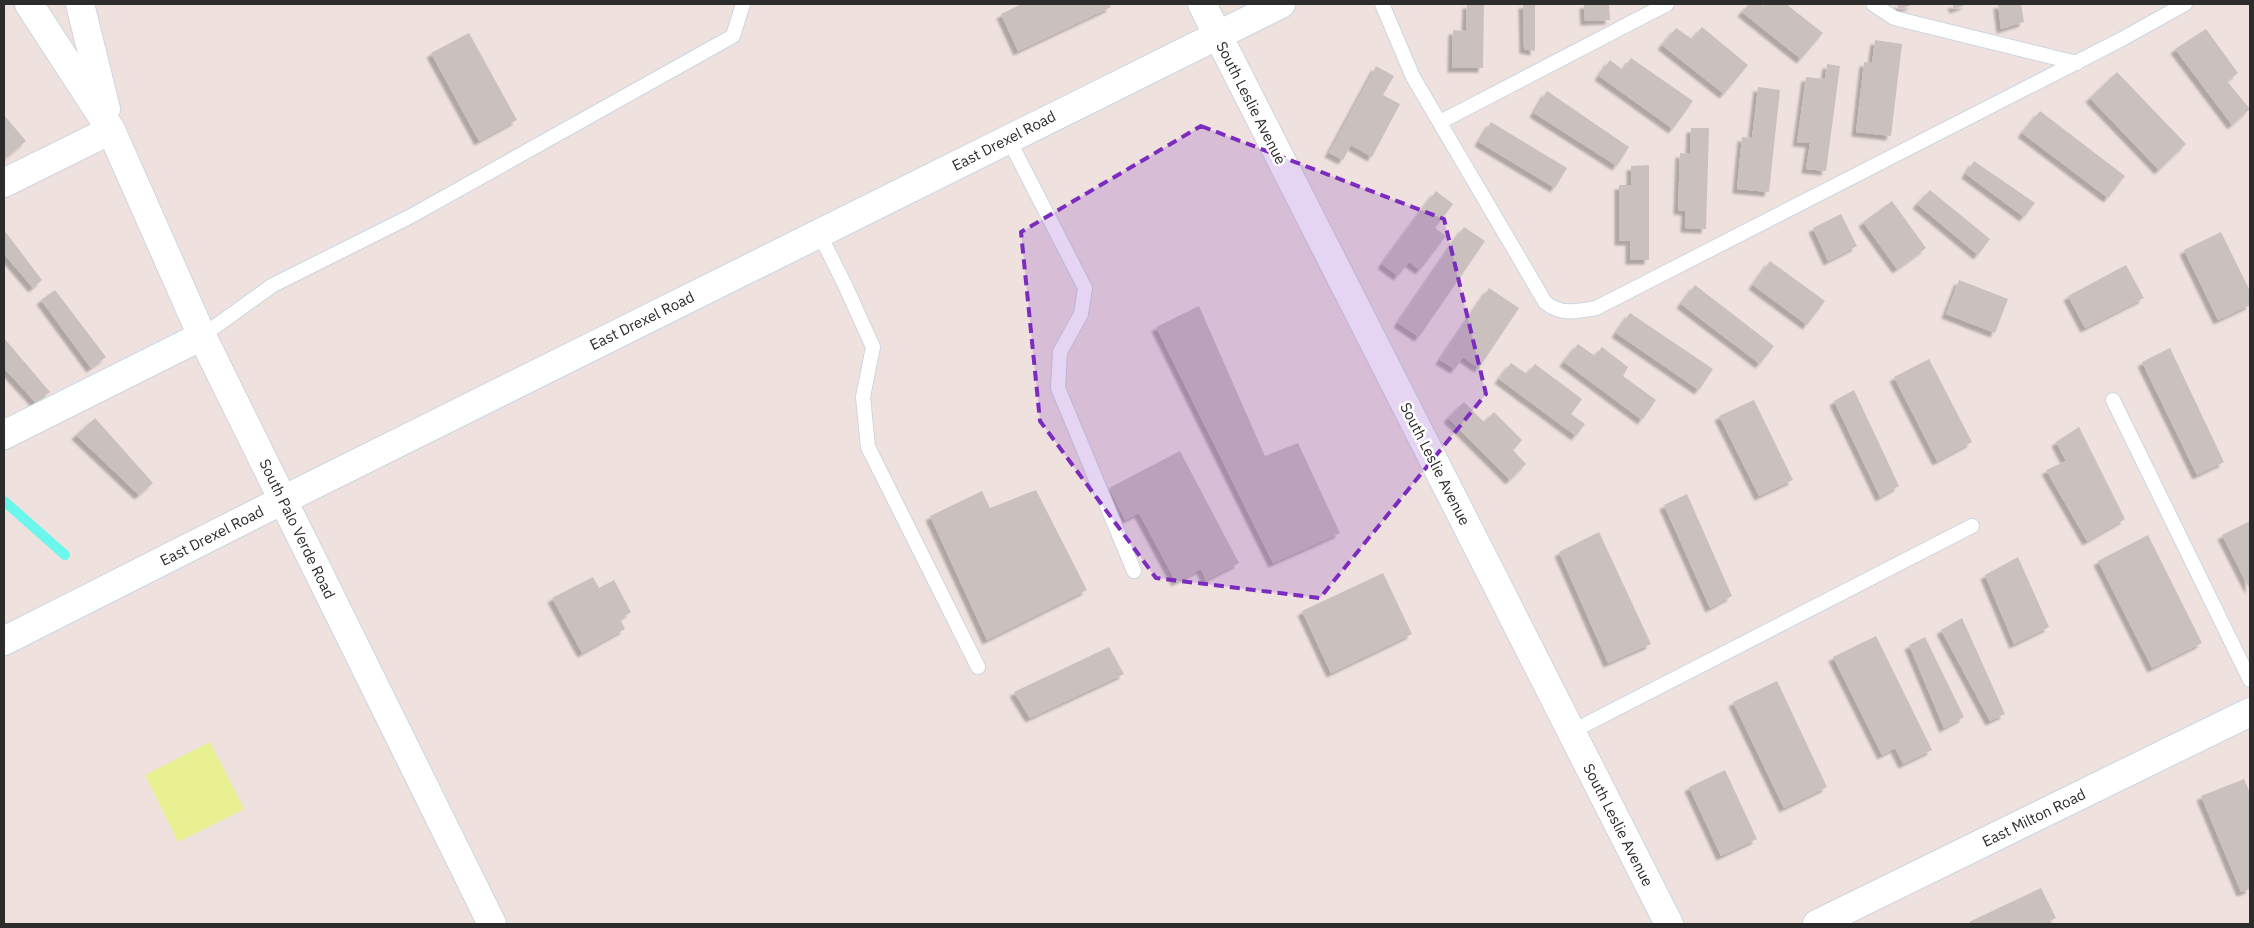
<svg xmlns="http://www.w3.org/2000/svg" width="2254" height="928" viewBox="0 0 2254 928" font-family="'IBM Plex Sans',sans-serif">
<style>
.pitch{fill:#e8f092}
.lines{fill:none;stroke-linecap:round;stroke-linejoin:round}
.stream{stroke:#6bf7ec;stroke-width:10}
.building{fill:#cac0bd;filter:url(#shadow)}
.lane-casing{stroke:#ccd6df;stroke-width:16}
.street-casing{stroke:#ccd6df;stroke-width:30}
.secondary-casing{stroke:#ccd6df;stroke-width:30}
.lane{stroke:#fff;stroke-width:14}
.street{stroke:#fff;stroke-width:28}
.secondary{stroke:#fff;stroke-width:28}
.marked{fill:#7b2cbf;fill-opacity:0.2;stroke:#7b2cbf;stroke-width:4;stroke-dasharray:10 6;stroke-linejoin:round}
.labels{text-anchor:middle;stroke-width:5;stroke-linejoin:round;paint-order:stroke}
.street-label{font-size:15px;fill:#2c2c2c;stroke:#fff}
</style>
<defs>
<filter id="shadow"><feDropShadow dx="-4.5" dy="4.5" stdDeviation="1" flood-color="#0004"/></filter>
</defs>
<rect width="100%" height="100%" fill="#efe2de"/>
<polygon class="pitch" points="210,742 244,809 178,842 145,775"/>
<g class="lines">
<polyline class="stream" points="4,501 65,555"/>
</g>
<g class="building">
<polygon points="1022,4 1109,4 1111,7 1018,51 1001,14"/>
<polygon points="1467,4 1484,4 1483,68 1452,68 1453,30 1466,31"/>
<polygon points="1523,4 1535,4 1535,51 1524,49"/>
<polygon points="1584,4 1609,4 1610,20 1585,21"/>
<polygon points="1749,4 1760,4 1763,6 1765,4 1786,4 1823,33 1801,59 1742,12"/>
<polygon points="1897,4 1914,4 1899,10"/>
<polygon points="1952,4 1968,4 1954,9"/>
<polygon points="1998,4 2021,4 2024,22 2001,29"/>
<polygon points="1702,27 1748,65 1724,94 1662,45 1676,28 1692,39"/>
<polygon points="2206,29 2238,73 2227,81 2250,109 2232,125 2175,49"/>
<polygon points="469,33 517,120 479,141 431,53"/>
<polygon points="1875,40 1902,44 1891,136 1856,132 1864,62 1872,63"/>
<polygon points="1631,58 1693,101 1673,129 1599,76 1610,60 1623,70"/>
<polygon points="1827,64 1840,66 1826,171 1806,169 1810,143 1797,142 1806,77 1825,79"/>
<polygon points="1376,66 1394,76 1383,95 1400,104 1372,157 1351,145 1343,160 1329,153"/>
<polygon points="2117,72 2186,144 2159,170 2090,98"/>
<polygon points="1758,87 1780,90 1769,192 1737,189 1742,137 1752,138"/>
<polygon points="1547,91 1629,147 1617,166 1534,113"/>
<polygon points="2040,111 2125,176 2108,198 2022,133"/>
<polygon points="4,115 26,141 4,159"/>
<polygon points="1491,122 1567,168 1555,188 1479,142"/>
<polygon points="1691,128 1709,128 1706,229 1685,228 1686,211 1678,210 1680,153 1690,154"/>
<polygon points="1974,161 2035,203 2024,217 1966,174"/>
<polygon points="1649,165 1649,260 1630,260 1630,241 1619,241 1619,185 1631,185 1631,166"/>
<polygon points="1930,190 1990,239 1978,255 1917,204"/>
<polygon points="1436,191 1453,204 1435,228 1446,236 1420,270 1409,262 1398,276 1382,264"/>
<polygon points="1892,201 1926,248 1897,269 1863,222"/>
<polygon points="1841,214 1857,246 1828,261 1813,228"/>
<polygon points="1464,227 1485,241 1419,337 1398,323"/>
<polygon points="4,230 42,280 33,288 4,254"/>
<polygon points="2221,232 2250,291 2250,305 2218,320 2184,250"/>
<polygon points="1770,261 1825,301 1807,325 1753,285"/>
<polygon points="2126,265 2144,298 2085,328 2068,296"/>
<polygon points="1959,280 2008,299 1995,333 1946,314"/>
<polygon points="1695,285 1774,346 1760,364 1681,304"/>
<polygon points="1489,288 1519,308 1479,368 1463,357 1455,369 1440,360"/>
<polygon points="55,290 106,357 91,368 41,300"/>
<polygon points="1199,306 1265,456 1298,443 1340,533 1273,563 1156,327"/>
<polygon points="1630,313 1713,369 1699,390 1616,333"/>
<polygon points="4,338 50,392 36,403 4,368"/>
<polygon points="1578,344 1595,356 1602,347 1628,367 1623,376 1656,400 1642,420 1564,362"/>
<polygon points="2170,348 2224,462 2197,475 2142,362"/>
<polygon points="1929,359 1972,442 1937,461 1894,377"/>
<polygon points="1511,363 1527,374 1535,364 1582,399 1571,414 1585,424 1576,436 1499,379"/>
<polygon points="1854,390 1899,486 1880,497 1834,401"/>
<polygon points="1754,400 1793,480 1759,496 1719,416"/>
<polygon points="1464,402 1484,422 1494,412 1522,440 1513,450 1526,464 1510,480 1448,418"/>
<polygon points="95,418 153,483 139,495 76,435"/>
<polygon points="2079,427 2125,519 2087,541 2046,470 2066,461 2056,442"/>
<polygon points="1180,451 1239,563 1206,580 1201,569 1176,582 1139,513 1125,520 1109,488"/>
<polygon points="1036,490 1087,590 987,640 930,516 982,491 990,508"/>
<polygon points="1687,494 1732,596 1710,608 1664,505"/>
<polygon points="2250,521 2250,590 2222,535"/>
<polygon points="1599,532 1651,644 1608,663 1559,552"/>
<polygon points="2148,535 2202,643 2152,668 2098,561"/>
<polygon points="2018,557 2049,627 2014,644 1985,575"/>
<polygon points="1383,573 1412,634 1331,673 1302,611"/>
<polygon points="593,577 599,588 614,580 631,612 620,619 625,629 582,653 552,598"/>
<polygon points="1962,618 2005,714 1990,721 1941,630"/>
<polygon points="1876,636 1932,750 1903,764 1895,748 1882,755 1833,657"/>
<polygon points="1925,637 1964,717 1944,728 1909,645"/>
<polygon points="1109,647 1124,674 1030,718 1014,692"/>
<polygon points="1777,681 1827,787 1784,808 1733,702"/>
<polygon points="1725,770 1757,839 1721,856 1689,787"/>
<polygon points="2244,779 2250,793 2250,889 2241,892 2201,796"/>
<polygon points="2041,888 2056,918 2043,924 1970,924 1969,922"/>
</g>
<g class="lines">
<defs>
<g id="lane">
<path d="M1382 4 1413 77 1545 302C1561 316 1577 311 1596 308L2122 39 2185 4"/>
<polyline points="1873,4 1894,18 2077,63"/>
<polyline points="1440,122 1667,4"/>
<polyline points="1008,138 1085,288 1081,314 1060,352 1058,388 1134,571"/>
<polyline points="819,233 845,285 873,347 863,397 868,447 978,667"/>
<polyline points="202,336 273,285 411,216 733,36 743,4"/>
<polyline points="2113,400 2250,680"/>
<polyline points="1571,732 1972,526"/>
</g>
<g id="street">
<polyline points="1202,4 1669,924"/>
<polyline points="4,183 111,130"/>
<polyline points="4,435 202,336"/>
<polyline points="1817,924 2250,712"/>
</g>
<g id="secondary">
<polyline points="29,4 111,130 202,336 492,924"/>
<polyline points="80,4 106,109"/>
<polyline points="4,641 283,500 1281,4"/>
</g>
</defs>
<use href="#lane" class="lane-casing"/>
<use href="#street" class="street-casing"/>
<use href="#secondary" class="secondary-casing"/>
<use href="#lane" class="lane"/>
<use href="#street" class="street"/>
<use href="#secondary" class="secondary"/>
</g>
<path class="marked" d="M1201 126 1444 219 1486 394 1320 598 1156 578 1040 421 1021 232Z"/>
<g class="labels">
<g class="street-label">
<text transform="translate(1251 103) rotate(63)" y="5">South Leslie Avenue</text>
<text transform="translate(1004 141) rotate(-27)" y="5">East Drexel Road</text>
<text transform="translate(642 321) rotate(-26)" y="5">East Drexel Road</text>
<text transform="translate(1435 464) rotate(63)" y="5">South Leslie Avenue</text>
<text transform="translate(297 529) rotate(64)" y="5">South Palo Verde Road</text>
<text transform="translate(212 536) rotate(-27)" y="5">East Drexel Road</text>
<text transform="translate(2034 818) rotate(-26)" y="5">East Milton Road</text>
<text transform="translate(1618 825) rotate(63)" y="5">South Leslie Avenue</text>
</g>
</g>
<rect width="2254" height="928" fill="none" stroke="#2c2c2c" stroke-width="10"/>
</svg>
